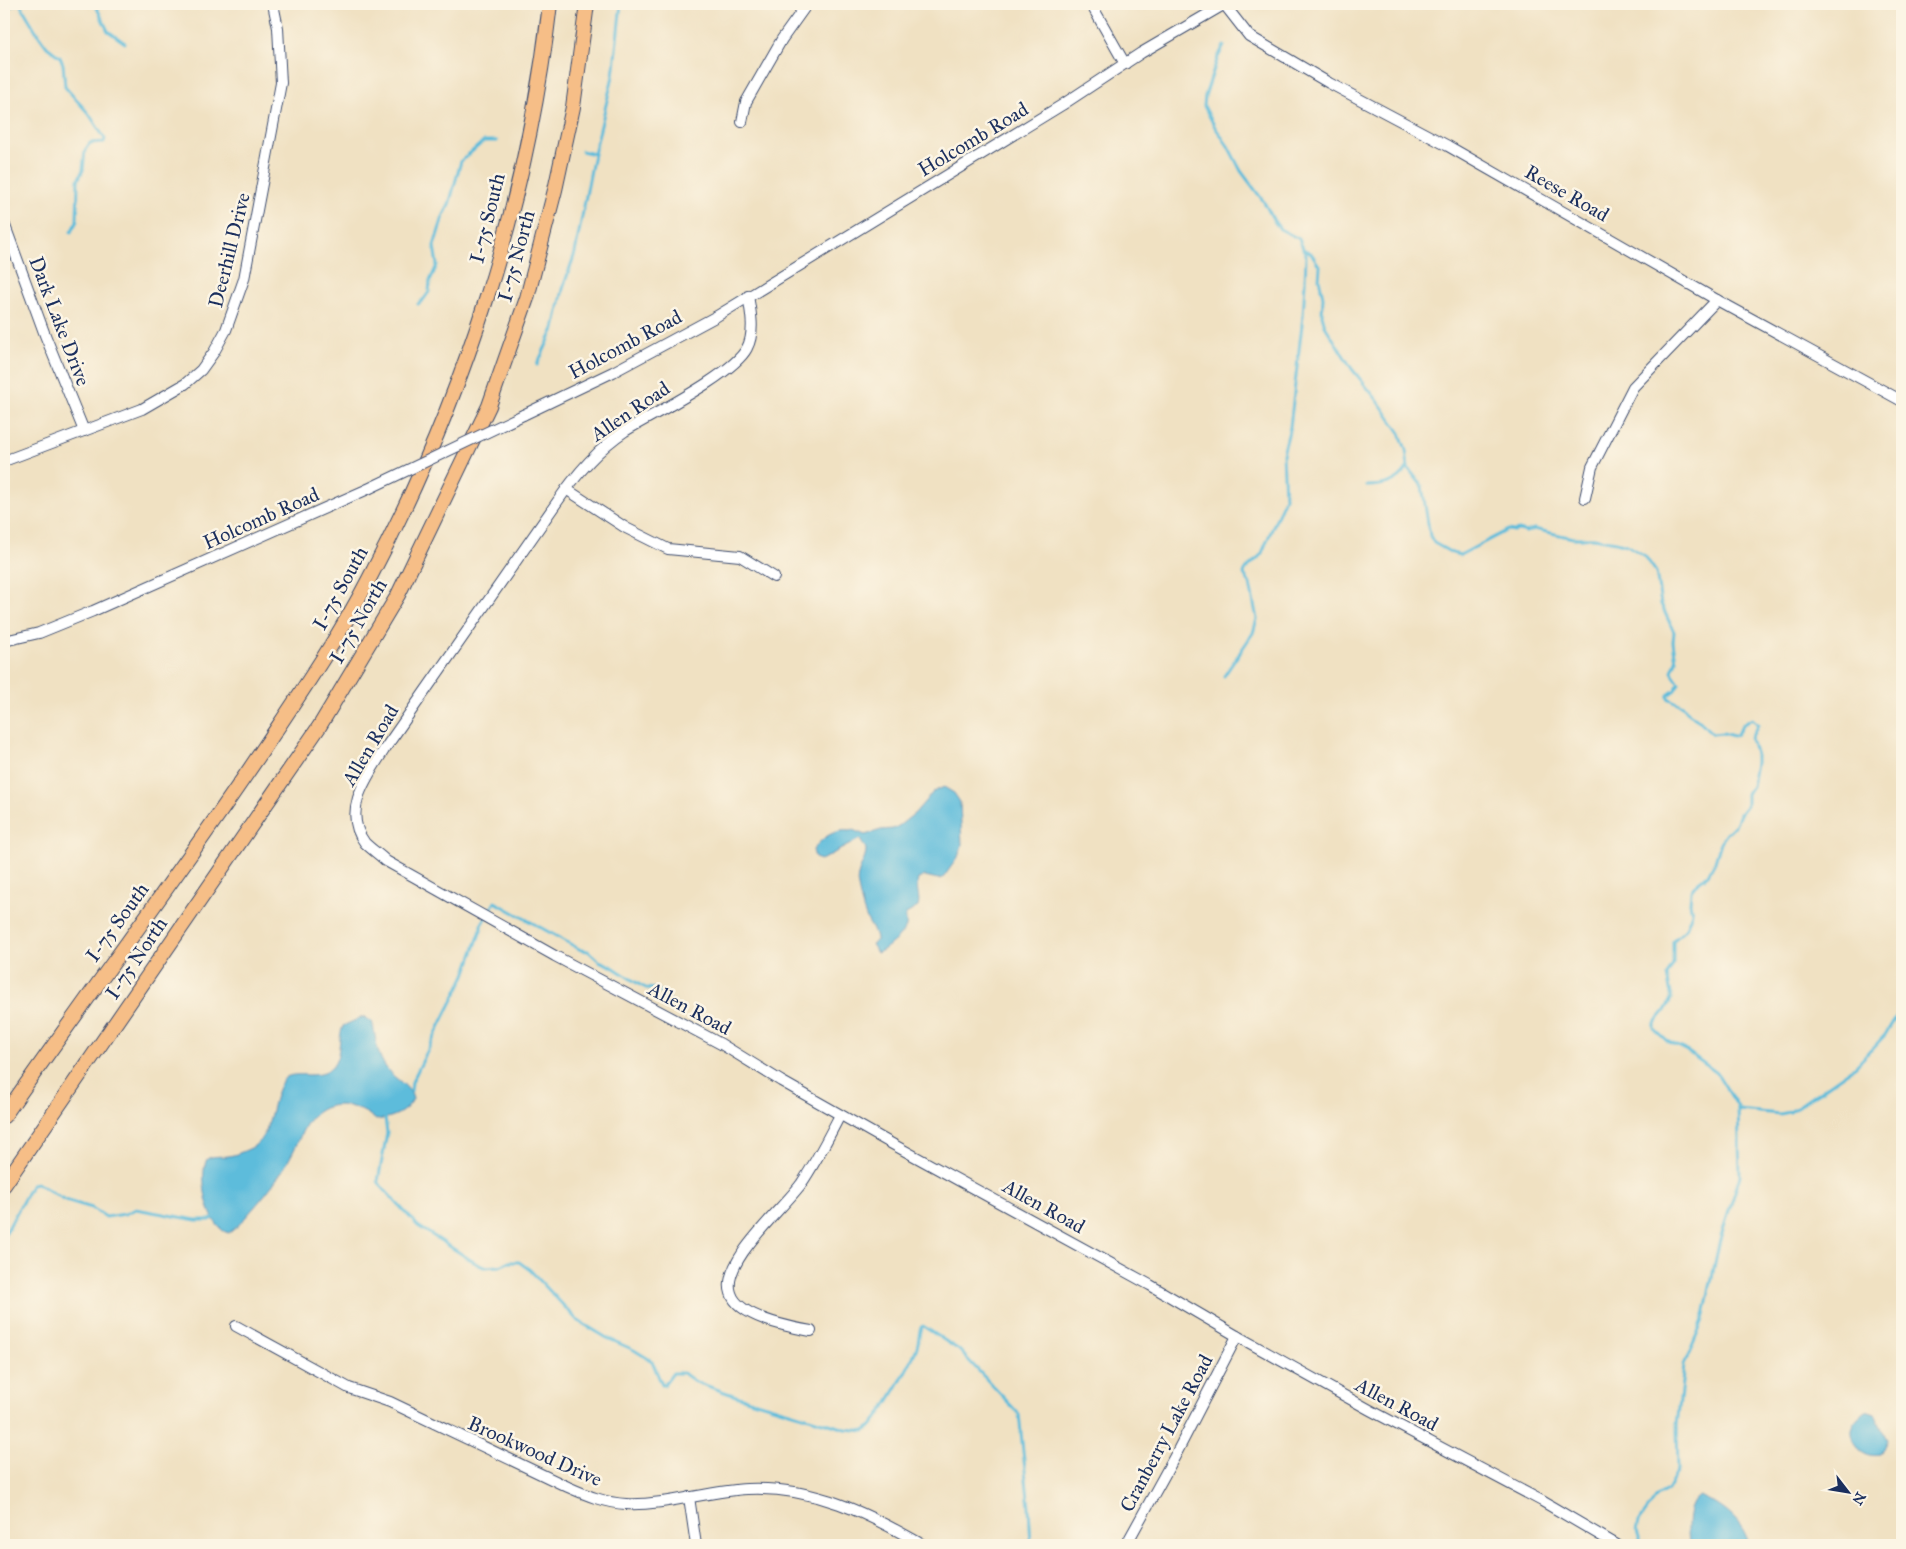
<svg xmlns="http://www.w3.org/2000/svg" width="1906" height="1549" viewBox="0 0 1906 1549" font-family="'IM FELL Great Primer',serif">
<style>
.water{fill:#5dbcdb;stroke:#3c769c}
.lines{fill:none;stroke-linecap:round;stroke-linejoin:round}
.stream{stroke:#5dbcdb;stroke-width:3}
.minor-casing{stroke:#3b4a6d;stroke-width:12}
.highway-casing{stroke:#3b4a6d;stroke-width:16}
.minor{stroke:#fff;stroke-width:10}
.highway{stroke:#f6be87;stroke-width:14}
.minor-bridge-casing{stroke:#3b4a6d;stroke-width:12;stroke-linecap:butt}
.minor-bridge{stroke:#fff;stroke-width:10}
.labels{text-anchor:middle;stroke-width:5;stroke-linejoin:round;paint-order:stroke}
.street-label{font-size:20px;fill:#1b2f5e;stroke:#fcf5e5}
</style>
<rect width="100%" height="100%" fill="#fcf5e5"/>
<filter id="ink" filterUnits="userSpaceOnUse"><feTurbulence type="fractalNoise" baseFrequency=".02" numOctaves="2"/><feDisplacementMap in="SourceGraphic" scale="10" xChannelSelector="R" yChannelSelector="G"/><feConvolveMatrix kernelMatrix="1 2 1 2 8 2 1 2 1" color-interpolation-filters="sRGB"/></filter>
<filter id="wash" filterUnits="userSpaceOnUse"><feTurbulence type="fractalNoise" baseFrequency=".0096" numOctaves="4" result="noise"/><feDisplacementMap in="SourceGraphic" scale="20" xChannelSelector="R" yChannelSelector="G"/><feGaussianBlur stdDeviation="1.12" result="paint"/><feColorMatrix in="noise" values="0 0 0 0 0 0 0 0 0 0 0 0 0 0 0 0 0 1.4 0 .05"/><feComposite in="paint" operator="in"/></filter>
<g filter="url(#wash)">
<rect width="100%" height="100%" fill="#f0e1c2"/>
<g class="water">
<path d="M944 787 954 793 960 802 962 845 958 857 943 878 938 879 925 876 918 879C915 889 921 898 918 907L906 914C905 918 907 923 906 927 904 934 883 952 877 953L872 944 876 941C877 933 869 925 866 917 862 907 860 897 858 887 854 873 867 859 866 849 865 846 861 843 860 839L821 860 815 858 813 850C819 841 830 832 841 831 846 830 848 832 853 830L865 835 881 830 893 829 900 825 915 813 933 792Z"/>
<path d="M362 1017 372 1021C377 1040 375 1052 387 1069 394 1079 411 1086 413 1099 406 1113 392 1118 376 1120 359 1105 332 1098 314 1115 304 1123 299 1141 293 1152 282 1174 267 1193 251 1211 244 1219 238 1227 229 1233 208 1230 198 1175 207 1159 213 1155 222 1157 229 1156 236 1155 244 1151 251 1148 273 1136 270 1098 283 1080 293 1067 323 1085 335 1063 341 1052 338 1038 343 1026Z"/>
<path d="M1866 1411 1875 1414 1887 1440 1880 1455C1866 1458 1851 1447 1852 1430 1853 1422 1860 1416 1866 1411Z"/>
<path d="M1700 1496C1721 1505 1744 1521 1749 1545H1689C1688 1531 1685 1504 1700 1496Z"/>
</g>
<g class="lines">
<g class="stream">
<polyline points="20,4 39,36 47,47 60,57 63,64 65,87 89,114 105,139 104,142 90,143 85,150 83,170 78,180 77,221 71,232"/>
<polyline points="95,4 108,31 125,43"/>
<polyline points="4,10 16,4"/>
<polyline points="582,151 594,154"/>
<polyline points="1303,249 1311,253 1320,267 1319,279 1323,297 1322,315 1325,326 1352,369 1378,401 1400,433 1406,450 1408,468 1422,486 1430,536 1434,543 1452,553 1460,555 1508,530 1514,531 1519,530 1526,532 1534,529 1573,538 1594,538 1616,542 1627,545 1645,556 1656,572 1661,604 1674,632 1673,642 1676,661 1672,671 1674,676 1679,683 1675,690 1668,695 1668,698 1683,706 1690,715 1701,722 1712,734 1723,733 1733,736 1737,734 1742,725 1752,719 1758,724 1751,739 1756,756 1756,763 1752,786 1747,794 1747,805 1740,814 1736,824 1728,832 1721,842 1715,862 1708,875 1697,883 1691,891 1690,903 1692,913 1686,929 1673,941 1673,964 1667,976 1671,994 1671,999 1665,1011 1654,1024 1654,1029 1667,1041 1684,1049 1717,1073 1738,1107 1740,1176 1720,1239 1703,1320 1684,1365 1677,1425 1678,1470 1667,1490 1657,1496 1639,1522 1637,1531 1639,1537 1639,1545"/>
<polyline points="418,304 424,299 429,292 430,281 437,265 434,246 443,217 449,205 461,161 484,141 497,141"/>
<polyline points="537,365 554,329 564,285 575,253 594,154 613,76 621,4"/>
<path d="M1367 486C1383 486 1398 483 1407 468"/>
<path d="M1224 676 1253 633 1257 619 1250 584 1244 574C1246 566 1257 561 1262 553L1285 498 1283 454 1290 427 1303 316 1305 282 1306 255 1299 239 1280 229 1274 221 1264 202 1241 171 1228 146 1215 127 1204 106 1205 96 1218 57 1224 46"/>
<polyline points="411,1091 412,1082 465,975 481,930 481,925 495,902 581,950 588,951 599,961 611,966 640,985 646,988 657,989 681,1010"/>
<polyline points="1738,1110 1780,1114 1790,1112 1856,1066 1885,1035 1902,1007"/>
<path d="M385 1118 387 1133 378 1181 381 1186 418 1226 477 1264 484 1267 500 1266 509 1262H519L530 1270 577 1320 607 1338 634 1350 652 1361 662 1385H664L673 1373H683L696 1382 736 1396 846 1429 865 1431C877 1425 915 1358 918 1343 919 1338 919 1333 921 1327L923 1326 959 1350 1019 1414 1029 1507 1031 1545"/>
<polyline points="4,1236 32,1184 37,1183 65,1200 92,1208 106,1217 125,1214 136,1209 196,1220 210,1220 213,1218"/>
</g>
</g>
</g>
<g filter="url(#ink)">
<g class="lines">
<defs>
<g id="minor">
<polyline points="1091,4 1125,64"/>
<polyline points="1224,4 1249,36 1329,83 1448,146 1717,300 1902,401"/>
<polyline points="742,122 746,102 782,39 807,4"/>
<polyline points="4,223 45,335 84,431"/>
<path d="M748 296C751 312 755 333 747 348 734 374 653 414 625 431 596 450 574 477 555 505L384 750C367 777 341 811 365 843 371 849 380 855 386 861L555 956 721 1044 781 1081 885 1140 1150 1285 1237 1336 1370 1410 1542 1501 1617 1545"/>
<polyline points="523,415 613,372 717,316 1062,105 1141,53 1225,4"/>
<polyline points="4,461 142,409 185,384 201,370 214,352 226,330 244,279 281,83 278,28 273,4"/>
<polyline points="566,489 626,528 668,549 740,556 774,577"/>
<polyline points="1585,498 1592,467 1633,387 1717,300"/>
<polyline points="4,641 39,633 93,611 368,489"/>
<path d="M236 1326 349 1388 390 1402 568 1487C586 1495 605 1503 626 1504 663 1506 709 1491 747 1489 814 1486 867 1513 923 1545"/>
<path d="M811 1331C789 1327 738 1317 731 1293 720 1262 783 1209 801 1184 816 1162 828 1138 840 1115"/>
<polyline points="689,1497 696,1545"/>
<polyline points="1126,1545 1175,1456 1237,1336"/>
</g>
<g id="highway">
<path d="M4 1116C90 992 182 871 266 745 302 691 339 637 369 579 463 401 527 204 550 4"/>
<polyline points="4,1185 319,727 398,595 489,406 527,298 555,190 573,107 587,4"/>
</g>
</defs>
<use href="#minor" class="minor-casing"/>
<use href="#highway" class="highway-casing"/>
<use href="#minor" class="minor"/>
<use href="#highway" class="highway"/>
<defs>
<polyline id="minor-bridge" points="368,489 523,415"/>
</defs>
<use href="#minor-bridge" class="minor-bridge-casing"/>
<use href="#minor-bridge" class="minor-bridge"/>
</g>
</g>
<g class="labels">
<g class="street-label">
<text transform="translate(973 139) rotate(-31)" y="7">Holcomb Road</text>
<text transform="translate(1567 193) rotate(30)" y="7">Reese Road</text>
<text transform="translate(487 218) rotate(-76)" y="7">I-75 South</text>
<text transform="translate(229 250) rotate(-76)" y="7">Deerhill Drive</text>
<text transform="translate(516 256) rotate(-75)" y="7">I-75 North</text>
<text transform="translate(60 321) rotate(69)" y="7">Dark Lake Drive</text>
<text transform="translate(625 344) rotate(-28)" y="7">Holcomb Road</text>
<text transform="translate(630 411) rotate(-34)" y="7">Allen Road</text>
<text transform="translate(261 518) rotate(-24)" y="7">Holcomb Road</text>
<text transform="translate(340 588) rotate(-61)" y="7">I-75 South</text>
<text transform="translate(358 621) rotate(-60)" y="7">I-75 North</text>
<text transform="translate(370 745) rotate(-59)" y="7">Allen Road</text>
<text transform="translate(117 922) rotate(-54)" y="7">I-75 South</text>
<text transform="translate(136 958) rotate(-56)" y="7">I-75 North</text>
<text transform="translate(690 1008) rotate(28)" y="7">Allen Road</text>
<text transform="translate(1044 1206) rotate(29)" y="7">Allen Road</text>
<text transform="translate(1397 1404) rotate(28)" y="7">Allen Road</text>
<text transform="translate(1166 1433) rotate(-62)" y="7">Cranberry Lake Road</text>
<text transform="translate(535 1451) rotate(24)" y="7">Brookwood Drive</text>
</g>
</g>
<rect width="1906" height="1549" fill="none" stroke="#fcf5e5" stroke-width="20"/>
<g transform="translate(1848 1492) rotate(121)" stroke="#fcf5e5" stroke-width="4" paint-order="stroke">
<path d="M0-4L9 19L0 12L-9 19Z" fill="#1b2f5e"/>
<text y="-8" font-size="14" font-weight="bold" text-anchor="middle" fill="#1b2f5e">N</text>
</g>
</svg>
